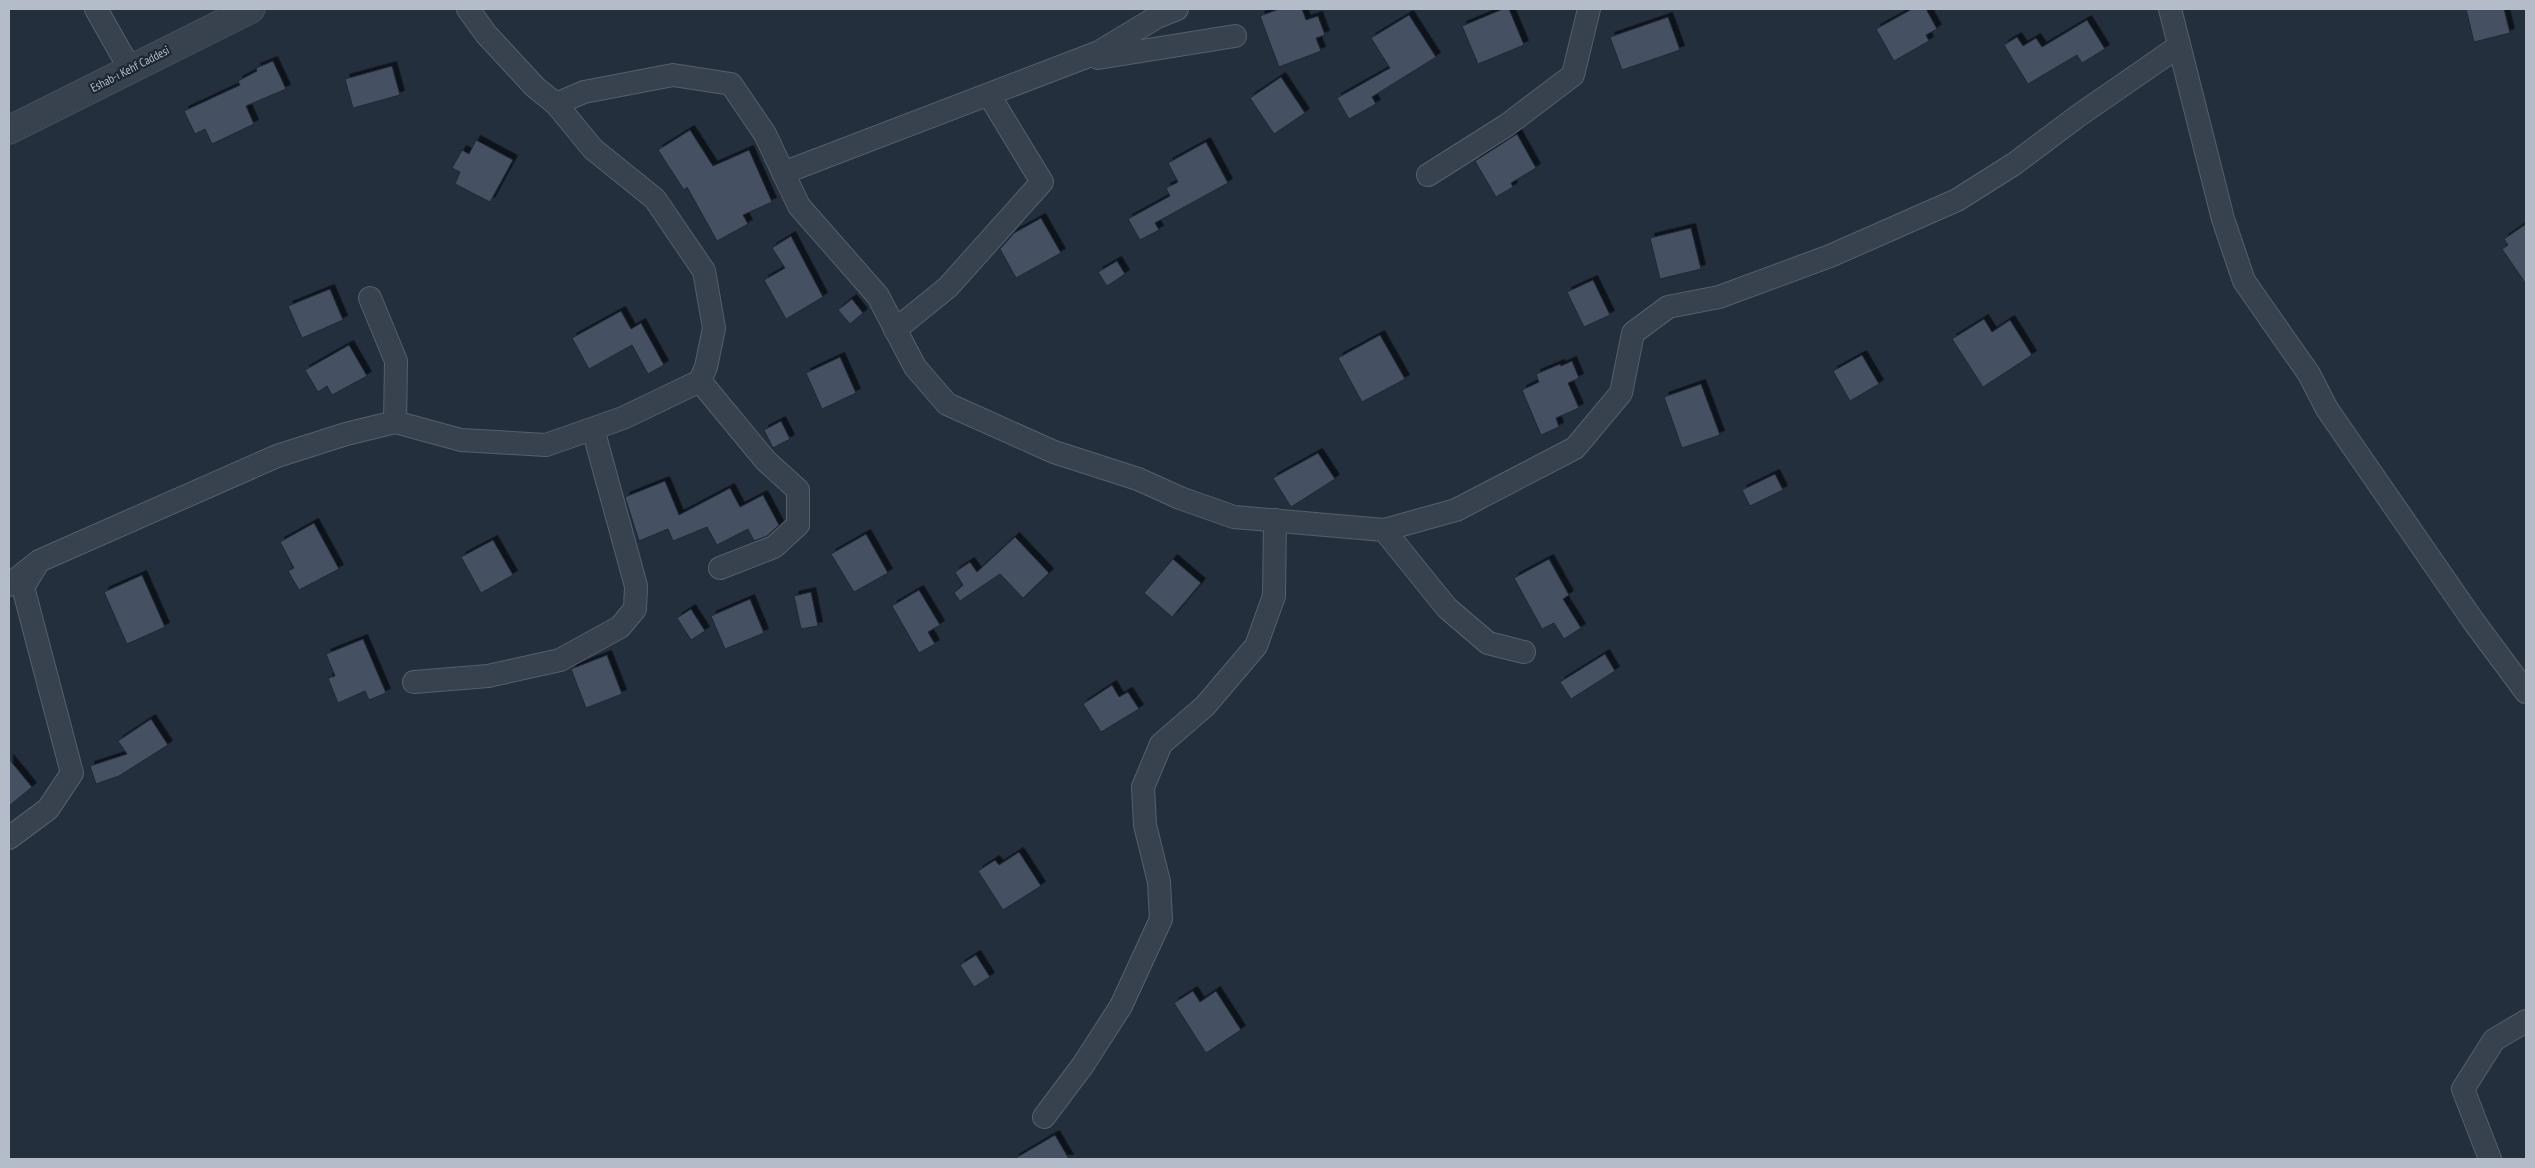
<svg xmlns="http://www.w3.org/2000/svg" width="2535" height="1168" viewBox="0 0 2535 1168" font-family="'PT Sans Narrow',sans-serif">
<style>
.building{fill:#455162;stroke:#1f2835;filter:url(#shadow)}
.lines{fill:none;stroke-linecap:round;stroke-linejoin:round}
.minor-casing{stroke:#565f6c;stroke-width:24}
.tertiary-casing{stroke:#565f6c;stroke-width:29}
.minor{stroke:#38414e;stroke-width:22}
.tertiary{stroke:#38414e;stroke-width:28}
.labels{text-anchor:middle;stroke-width:4.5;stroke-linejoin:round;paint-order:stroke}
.street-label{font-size:12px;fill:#b4bcc9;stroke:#1d2633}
</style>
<defs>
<filter id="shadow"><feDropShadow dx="4.5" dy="-4.5" stdDeviation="0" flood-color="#0009"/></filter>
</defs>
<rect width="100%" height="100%" fill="#242f3e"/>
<g class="building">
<polygon points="1279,9 1302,9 1306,20 1318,16 1325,35 1316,38 1321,51 1279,67 1260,16"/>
<polygon points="1503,9 1509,9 1524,45 1478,64 1462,26"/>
<polygon points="1912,9 1926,9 1937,29 1926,35 1929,41 1894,61 1876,29"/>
<polygon points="2466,9 2504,9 2510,33 2474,42"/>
<polygon points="1409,15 1436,57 1372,97 1376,104 1349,119 1337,98 1390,68 1371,38"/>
<polygon points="1668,17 1680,50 1622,70 1610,37"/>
<polygon points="2087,20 2105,49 2082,63 2077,55 2028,84 2004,45 2017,37 2023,46 2036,38 2042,47"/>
<polygon points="273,61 286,89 246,106 254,124 212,144 205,129 195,134 184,111 240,85 238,81 257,71 256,68"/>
<polygon points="392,66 400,95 353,108 345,79"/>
<polygon points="1281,77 1305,113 1274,134 1250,98"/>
<polygon points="690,130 713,166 749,150 772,202 743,215 748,224 717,241 687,187 684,190 658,150"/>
<polygon points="1517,134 1536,168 1511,183 1513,187 1496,197 1475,161"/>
<polygon points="476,140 513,160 490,202 455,184 460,172 452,168 462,150 469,154"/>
<polygon points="1206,142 1228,183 1155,223 1159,230 1140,240 1128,219 1170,196 1166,188 1178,182 1168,163"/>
<polygon points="1041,218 1061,253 1016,278 1000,249 1014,233"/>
<polygon points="2526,224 2526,284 2502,249 2508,245 2504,239"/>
<polygon points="1691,228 1701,269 1660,279 1650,238"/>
<polygon points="791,236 823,297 786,319 764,280 785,268 772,248"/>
<polygon points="1117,261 1125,274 1107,286 1098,272"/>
<polygon points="1593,280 1610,315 1584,327 1567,292"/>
<polygon points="330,289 343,320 302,338 288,306"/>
<polygon points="852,299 863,313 850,324 838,310"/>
<polygon points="621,311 631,329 641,323 664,365 648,374 632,345 589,369 572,338"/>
<polygon points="1984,319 1992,332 2010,320 2032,355 1983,387 1952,339"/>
<polygon points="1380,335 1405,379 1362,402 1338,358"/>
<polygon points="349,345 367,376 332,395 327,386 318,392 305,370"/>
<polygon points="1862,355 1879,384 1850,401 1833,371"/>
<polygon points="840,357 856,393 822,409 806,373"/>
<polygon points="1572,361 1579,378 1568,383 1579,408 1556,418 1559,427 1541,435 1522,390 1539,382 1536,374 1560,364 1561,366"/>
<polygon points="1701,384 1720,435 1682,448 1664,397"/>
<polygon points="781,421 790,439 773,448 764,430"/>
<polygon points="1318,453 1335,479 1291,507 1273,478"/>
<polygon points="1775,474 1783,490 1750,506 1742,490"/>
<polygon points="665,481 679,515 730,488 740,507 763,495 779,525 767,536 754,541 748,529 717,545 707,527 673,541 668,529 639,541 625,497"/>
<polygon points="314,523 339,569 299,590 288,571 294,568 280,542"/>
<polygon points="866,534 888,573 854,592 831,554"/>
<polygon points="1015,537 1049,573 1023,598 1000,574 960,601 954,593 963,585 955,572 970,562 977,572"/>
<polygon points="493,540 513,575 481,593 461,557"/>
<polygon points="1173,559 1201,583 1172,617 1144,593"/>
<polygon points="1549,559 1569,595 1563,599 1581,628 1564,639 1554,623 1542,629 1514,578"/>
<polygon points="142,575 165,627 127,644 104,592"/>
<polygon points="919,590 940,625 928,632 935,644 919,653 892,606"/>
<polygon points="811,592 818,626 801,629 794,596"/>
<polygon points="750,599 764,633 725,649 711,616"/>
<polygon points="691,609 705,631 691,640 677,618"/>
<polygon points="363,639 386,693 369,700 365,691 338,703 328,678 335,676 326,654"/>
<polygon points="1605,654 1615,671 1571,699 1560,682"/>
<polygon points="607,655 622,694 586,708 571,669"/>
<polygon points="1112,685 1119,697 1128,692 1139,709 1101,732 1083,704"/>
<polygon points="151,719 168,745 119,776 96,784 90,766 127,754 118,741"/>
<polygon points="9,759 32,787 9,806"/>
<polygon points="1019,852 1041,886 1003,910 978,871 995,860 999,865"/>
<polygon points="976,955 990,977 974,987 960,965"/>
<polygon points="1193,991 1200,1002 1216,991 1241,1030 1206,1053 1174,1003"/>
<polygon points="1055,1135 1069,1159 1014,1159"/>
</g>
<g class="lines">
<defs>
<g id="minor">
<polyline points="96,9 130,69"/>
<polyline points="2170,9 2223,219 2244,281 2309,374 2327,409 2474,622 2526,692"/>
<polyline points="1098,58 1235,36"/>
<polyline points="556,104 584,92 673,75 731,84 765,134 799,206 878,296 915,367 947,404 1054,452 1138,479 1180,498 1234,517 1384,530 1456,510 1575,448 1621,393 1633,333 1668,307 1719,297 1830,256 1957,200 2014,164 2078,116 2179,46"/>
<polyline points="783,173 1099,52 1157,17 1177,9"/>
<polyline points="1428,175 1507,125 1573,75 1589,9"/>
<polyline points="370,298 396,361 395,422"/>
<polyline points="895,330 948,287 1042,182 989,95"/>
<polyline points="700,381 766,461 798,490 798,525 774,547 720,568"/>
<polyline points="1384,530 1447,608 1488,643 1524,652"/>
<polyline points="9,585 39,561 277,456 346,434 395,422 461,440 546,445 623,418 700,381 706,367 714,328 704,271 655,199 593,149 556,104 535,87 486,34 468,9"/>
<polyline points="414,682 488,676 560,660 620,627 635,609 636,586 593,429"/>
<polyline points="9,838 48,809 72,773 23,587 36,566"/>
<polyline points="1044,1117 1083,1065 1121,1006 1161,919 1159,882 1145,825 1143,787 1161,744 1205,706 1256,646 1274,596 1275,520"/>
<polyline points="2490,1159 2463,1089 2494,1040 2526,1021"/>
</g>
<polyline id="tertiary" points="9,130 251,9"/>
</defs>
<use href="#minor" class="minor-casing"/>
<use href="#tertiary" class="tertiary-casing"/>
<use href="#minor" class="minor"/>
<use href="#tertiary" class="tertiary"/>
</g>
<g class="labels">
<g class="street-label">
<text transform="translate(130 69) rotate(-27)" y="4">Eshab-ı Kehf Caddesi</text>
</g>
</g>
<rect width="2535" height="1168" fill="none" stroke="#b4bcc9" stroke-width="20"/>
</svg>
